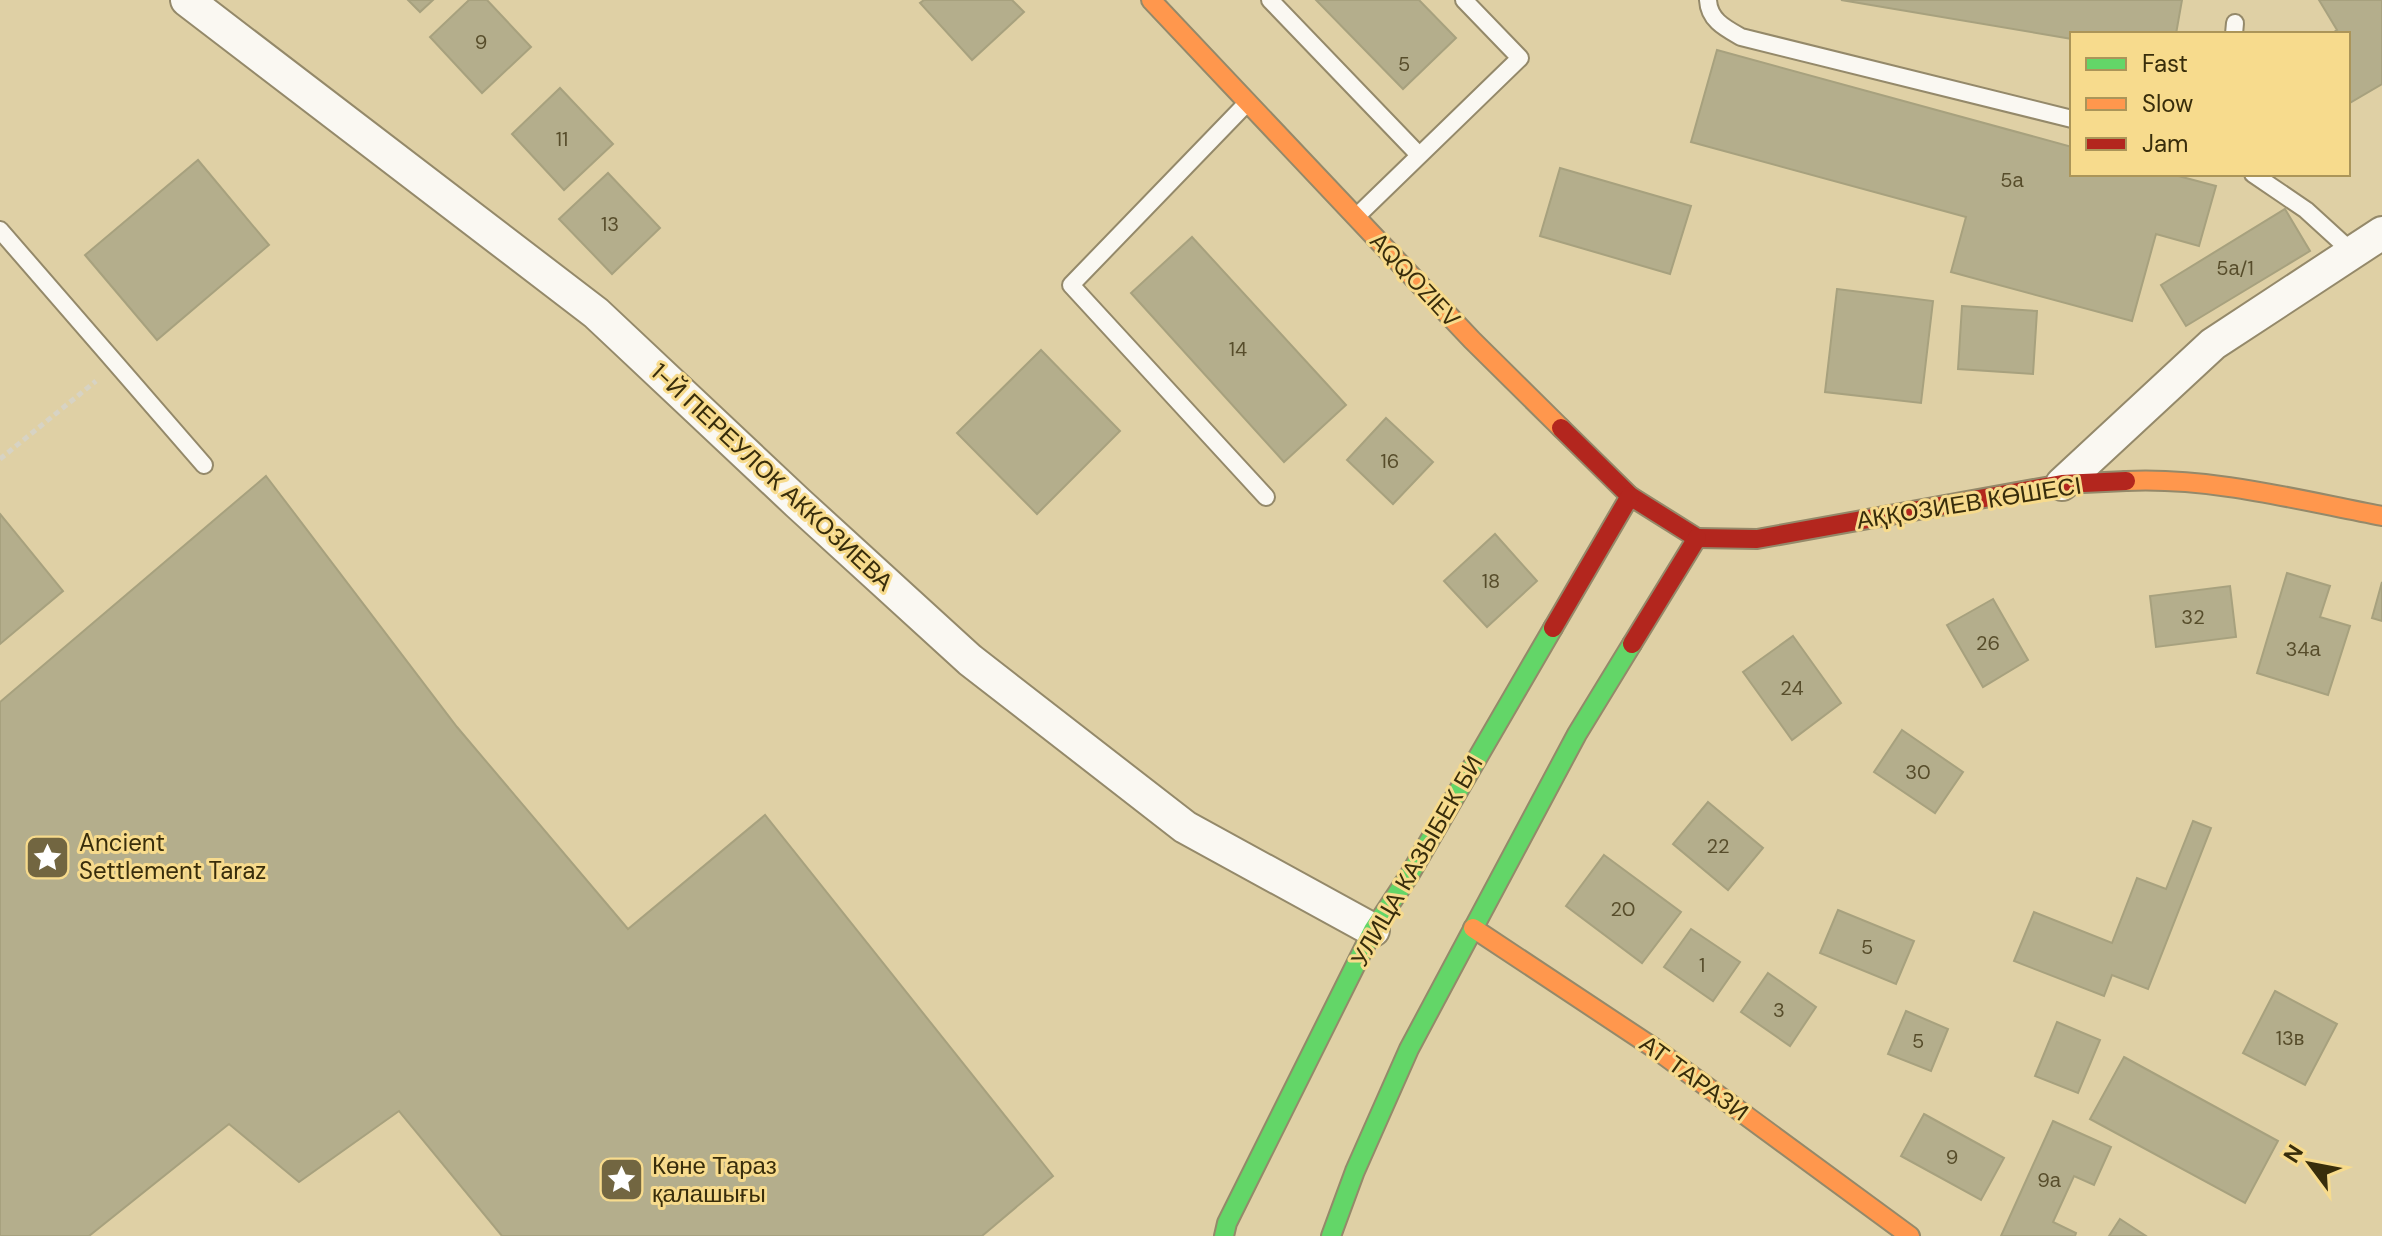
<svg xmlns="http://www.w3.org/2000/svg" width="2382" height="1236" viewBox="0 0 2382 1236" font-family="'DM Sans',sans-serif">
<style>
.building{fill:#b4ae8c;stroke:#a7a17e;stroke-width:2}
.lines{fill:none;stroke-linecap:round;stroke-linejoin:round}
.lane-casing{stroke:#94896a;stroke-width:20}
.street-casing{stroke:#94896a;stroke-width:36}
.fast-casing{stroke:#94896a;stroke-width:22}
.slow-casing{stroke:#94896a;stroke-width:22}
.jam-casing{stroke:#94896a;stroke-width:22}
.path{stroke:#d7d3c4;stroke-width:5;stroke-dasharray:6 4;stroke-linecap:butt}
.lane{stroke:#faf8f2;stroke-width:16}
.street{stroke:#faf8f2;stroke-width:32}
.fast{stroke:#63d668;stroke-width:18}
.slow{stroke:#ff974d;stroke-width:18}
.jam{stroke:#b3261e;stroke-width:18}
.labels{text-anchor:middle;stroke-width:6;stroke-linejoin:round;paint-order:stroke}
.number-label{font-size:20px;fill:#574d2b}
.street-label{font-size:24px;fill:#382d0b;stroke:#f7db8d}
.poi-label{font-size:24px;fill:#382d0b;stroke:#f7db8d;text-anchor:start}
</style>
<rect width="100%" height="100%" fill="#dfd0a5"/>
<g class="building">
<polygon points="408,0 433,0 420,12"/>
<polygon points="469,0 487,0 531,47 482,93 430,37"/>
<polygon points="924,0 1012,0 1024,12 972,60 920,3"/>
<polygon points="1316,0 1419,0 1456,38 1403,89"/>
<polygon points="1841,0 2182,0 2176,34 2072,34 2072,39"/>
<polygon points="2319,0 2382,0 2382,84 2348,104 2348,34 2331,34 2337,30"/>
<polygon points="1717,50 2072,147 2072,174 2171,174 2216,186 2199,246 2156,234 2132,321 1951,272 1966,217 1691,142"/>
<polygon points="560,88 613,144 564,190 512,134"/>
<polygon points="198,160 269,245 157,340 85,255"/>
<polygon points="1560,168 1691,206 1670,274 1540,236"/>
<polygon points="608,173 660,228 612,274 559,219"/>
<polygon points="2285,209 2310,251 2186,326 2161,285"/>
<polygon points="1192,237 1346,405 1284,462 1131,293"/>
<polygon points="1837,289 1933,301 1921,403 1825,392"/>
<polygon points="1962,306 2037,311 2033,374 1958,369"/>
<polygon points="1041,350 1120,431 1037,514 957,433"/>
<polygon points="1386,418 1433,462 1393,504 1347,460"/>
<polygon points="266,476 457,727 628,929 765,815 1053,1176 982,1236 502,1236 399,1111 299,1182 229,1124 89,1236 0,1236 0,702"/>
<polygon points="0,514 63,591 0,644"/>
<polygon points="1495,534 1537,581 1487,627 1444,581"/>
<polygon points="2287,573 2330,586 2320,617 2350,626 2328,695 2257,673"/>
<polygon points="2382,582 2382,621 2372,618"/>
<polygon points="2230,586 2236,637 2156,647 2150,596"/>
<polygon points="1993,599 2028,660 1983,687 1947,625"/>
<polygon points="1793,636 1841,703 1792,740 1743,672"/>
<polygon points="1902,730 1963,772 1935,813 1874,772"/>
<polygon points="1708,802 1763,848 1728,890 1673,844"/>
<polygon points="2193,821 2211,828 2148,989 2112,975 2104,996 2014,961 2034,912 2112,943 2137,878 2166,889"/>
<polygon points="1604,855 1681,912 1642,963 1566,906"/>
<polygon points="1838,910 1914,941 1896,984 1820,953"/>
<polygon points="1691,929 1740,962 1713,1001 1664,967"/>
<polygon points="1768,973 1816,1007 1790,1046 1741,1012"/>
<polygon points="2275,991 2337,1024 2305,1085 2243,1053"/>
<polygon points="1906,1011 1948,1029 1931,1071 1888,1054"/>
<polygon points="2057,1022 2100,1040 2078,1093 2035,1076"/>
<polygon points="2124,1057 2278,1141 2245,1203 2090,1119"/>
<polygon points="1924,1114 2004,1158 1981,1200 1901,1156"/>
<polygon points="2053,1121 2111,1147 2094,1185 2074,1176 2053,1222 2076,1233 2075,1236 2001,1236"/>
<polygon points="2120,1219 2146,1236 2109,1236"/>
</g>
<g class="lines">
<defs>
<g id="lane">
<polyline points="1270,0 1419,155"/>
<path d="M1708 0C1709 20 1725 28 1741 37L2072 119"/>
<polyline points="2234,34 2235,23"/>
<polyline points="1246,104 1071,285 1266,497"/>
<polyline points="2253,174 2306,210 2352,252"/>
<polyline points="1357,216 1520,58 1464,0"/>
<polyline points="0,230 204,465"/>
</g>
<g id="street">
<polyline points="187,0 596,313 798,503 970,660 1185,827 1373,930"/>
<polyline points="2062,484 2213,344 2382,233"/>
</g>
<g id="fast">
<polyline points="1224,1236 1227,1223 1373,930 1410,874 1553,628"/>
<polyline points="1331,1236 1355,1171 1409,1049 1577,734 1632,644"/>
</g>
<g id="slow">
<polyline points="1151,0 1472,340 1561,428"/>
<path d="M2126 481C2212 477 2298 500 2382 516"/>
<polyline points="1473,928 1654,1048 1910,1236"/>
</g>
<g id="jam">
<polyline points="1561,428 1630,496 1697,538"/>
<polyline points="1697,538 1757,539 2062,484 2126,481"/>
<polyline points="1553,628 1630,496"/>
<polyline points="1632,644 1697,538"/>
</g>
</defs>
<use href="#lane" class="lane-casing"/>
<use href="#street" class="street-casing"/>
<use href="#fast" class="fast-casing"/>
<use href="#slow" class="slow-casing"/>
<use href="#jam" class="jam-casing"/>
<polyline class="path" points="0,459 96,381"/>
<use href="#lane" class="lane"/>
<use href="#street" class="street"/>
<use href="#fast" class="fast"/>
<use href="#slow" class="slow"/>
<use href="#jam" class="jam"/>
</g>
<defs>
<symbol id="sight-square" viewBox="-11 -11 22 22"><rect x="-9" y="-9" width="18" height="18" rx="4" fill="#726641" stroke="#f7db8d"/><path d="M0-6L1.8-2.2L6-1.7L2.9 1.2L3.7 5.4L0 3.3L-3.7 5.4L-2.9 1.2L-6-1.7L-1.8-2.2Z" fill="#fff"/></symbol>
</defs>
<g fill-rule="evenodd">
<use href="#sight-square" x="22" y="832" width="51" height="51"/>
<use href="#sight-square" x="596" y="1154" width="51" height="51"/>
</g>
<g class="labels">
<g class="number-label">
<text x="481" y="49">9</text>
<text x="1404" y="71">5</text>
<text x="562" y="146">11</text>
<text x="2012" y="187">5а</text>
<text x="610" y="231">13</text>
<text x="2235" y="275">5а/1</text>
<text x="1238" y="356">14</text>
<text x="1390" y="468">16</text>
<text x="1491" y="588">18</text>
<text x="2193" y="624">32</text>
<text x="1988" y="650">26</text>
<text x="2303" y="656">34а</text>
<text x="1792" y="695">24</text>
<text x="1918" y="779">30</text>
<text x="1718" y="853">22</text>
<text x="1623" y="916">20</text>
<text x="1867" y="954">5</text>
<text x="1702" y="972">1</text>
<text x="1779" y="1017">3</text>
<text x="2290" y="1045">13в</text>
<text x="1918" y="1048">5</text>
<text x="1952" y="1164">9</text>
<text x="2049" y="1187">9а</text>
</g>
<g class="street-label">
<text transform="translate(1415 280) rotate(47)" y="8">AQQOZIEV</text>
<text transform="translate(772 477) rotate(43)" y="8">1-Й ПЕРЕУЛОК АККОЗИЕВА</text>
<text transform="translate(1969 503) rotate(-9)" y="8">АҚҚОЗИЕВ КӨШЕСІ</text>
<text transform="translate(1417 861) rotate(-60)" y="8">УЛИЦА КАЗЫБЕК БИ</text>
<text transform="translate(1694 1078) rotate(36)" y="8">АТ ТАРАЗИ</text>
</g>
<g class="poi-label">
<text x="79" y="851">Ancient<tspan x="79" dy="28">Settlement Taraz</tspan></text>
<text x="652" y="1174">Көне Тараз<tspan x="652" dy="28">қалашығы</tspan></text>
</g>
</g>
<rect x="2070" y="32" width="280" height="144" fill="#f7db8d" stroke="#ab9559" stroke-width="2"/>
<rect x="2086" y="58" width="40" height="12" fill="#63d668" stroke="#ab9559" stroke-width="2"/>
<text x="2142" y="72" font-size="24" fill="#382d0b">Fast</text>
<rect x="2086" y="98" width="40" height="12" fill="#ff974d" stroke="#ab9559" stroke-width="2"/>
<text x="2142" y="112" font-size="24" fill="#382d0b">Slow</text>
<rect x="2086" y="138" width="40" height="12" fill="#b3261e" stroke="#ab9559" stroke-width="2"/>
<text x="2142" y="152" font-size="24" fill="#382d0b">Jam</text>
<g transform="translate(2310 1164) rotate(302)" stroke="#f7db8d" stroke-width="6" paint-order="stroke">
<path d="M0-6L14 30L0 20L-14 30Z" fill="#382d0b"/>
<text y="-12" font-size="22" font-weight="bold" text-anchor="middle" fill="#382d0b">N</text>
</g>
</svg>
